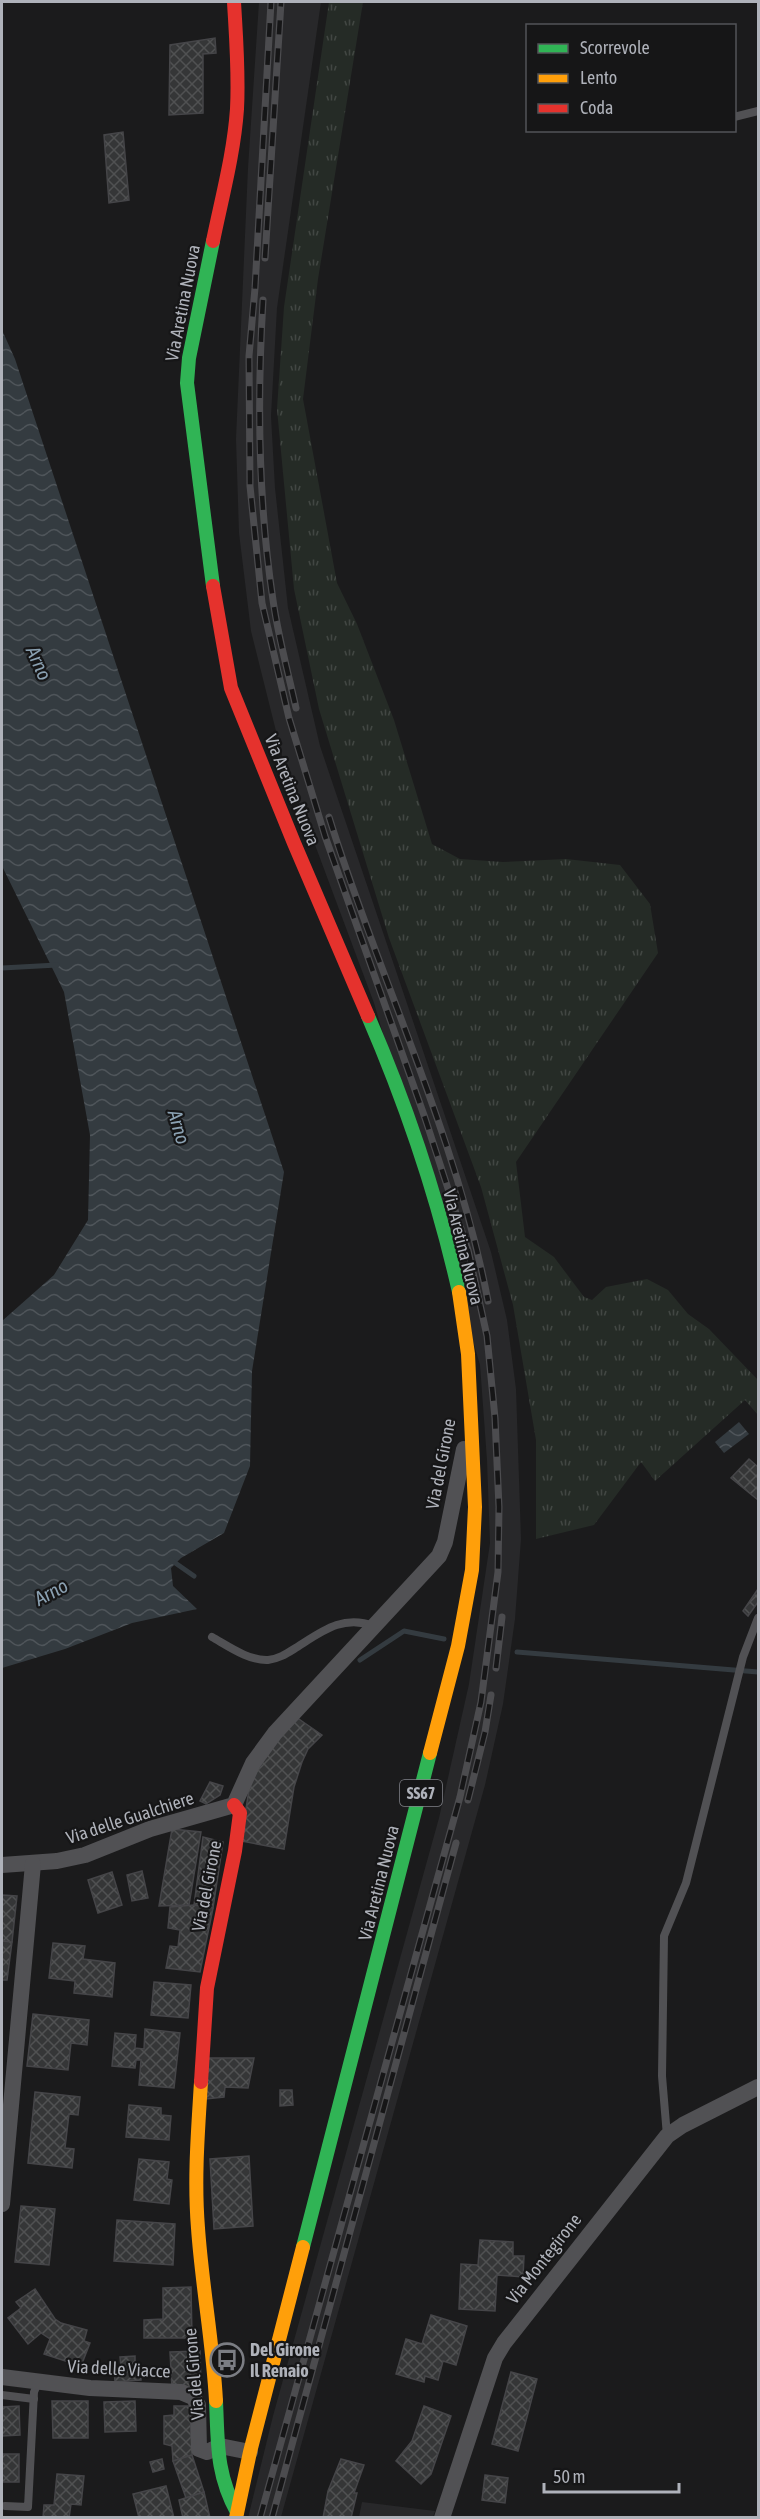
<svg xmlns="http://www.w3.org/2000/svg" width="760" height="2519" viewBox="0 0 760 2519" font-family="'Asap Condensed',sans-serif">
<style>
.built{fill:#28282a}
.grass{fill:url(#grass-tufts)}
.water{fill:url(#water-waves)}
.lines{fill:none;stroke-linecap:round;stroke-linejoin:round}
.stream{stroke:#343b40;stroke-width:5}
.building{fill:url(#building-cross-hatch);stroke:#454548;stroke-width:1.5}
.lane{stroke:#515154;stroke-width:8}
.street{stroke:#515154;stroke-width:16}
.fast{stroke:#30b455;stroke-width:14}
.slow{stroke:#ff9f0a;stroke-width:14}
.jam{stroke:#e5322d;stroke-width:14}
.rail-casing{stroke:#4c4c4f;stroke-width:7}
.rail{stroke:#161617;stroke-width:4.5;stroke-dasharray:14;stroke-linecap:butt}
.labels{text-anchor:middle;stroke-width:4.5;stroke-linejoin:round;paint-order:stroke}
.shield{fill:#161617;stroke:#818389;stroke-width:1.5}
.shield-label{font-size:16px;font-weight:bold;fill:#afb2ba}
.street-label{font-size:18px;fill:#afb2ba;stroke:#161617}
.poi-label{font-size:18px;font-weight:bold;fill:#afb2ba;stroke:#161617;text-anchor:start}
.water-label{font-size:20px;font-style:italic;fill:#8aa0b1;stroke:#161617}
</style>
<defs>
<pattern id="grass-tufts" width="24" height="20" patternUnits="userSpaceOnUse" patternTransform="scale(1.5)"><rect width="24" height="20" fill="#252b26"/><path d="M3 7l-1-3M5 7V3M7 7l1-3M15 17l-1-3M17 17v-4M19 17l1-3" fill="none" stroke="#424743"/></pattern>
<pattern id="water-waves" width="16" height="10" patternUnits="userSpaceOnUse" patternTransform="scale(1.5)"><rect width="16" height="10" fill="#343b40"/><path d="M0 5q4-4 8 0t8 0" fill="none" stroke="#4f555a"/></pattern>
<pattern id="building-cross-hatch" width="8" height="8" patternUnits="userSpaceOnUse" patternTransform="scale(1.5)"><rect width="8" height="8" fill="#353637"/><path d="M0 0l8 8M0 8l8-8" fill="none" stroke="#505152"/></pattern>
</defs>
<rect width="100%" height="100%" fill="#1b1b1c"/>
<g class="built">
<polygon points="259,2 321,2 277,308 271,416 275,488 288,608 320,746 491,1252 507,1320 516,1389 521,1539 515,1619 503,1704 485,1785 281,2517 248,2518 273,2416 439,1818 469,1684 490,1543 487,1460 480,1365 374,1003 283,759 251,631 239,533 236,439 248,168"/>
<polygon points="362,2502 435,2511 433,2517 359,2517"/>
</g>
<polygon class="grass" points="329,2 363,2 318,279 303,399 337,583 357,624 394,720 432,844 460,859 503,862 566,859 620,865 650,904 658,953 516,1162 525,1237 554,1257 584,1297 592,1300 606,1287 647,1279 668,1290 688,1314 709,1329 758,1380 758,1415 745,1400 655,1481 641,1462 594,1525 536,1539 536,1440 513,1305 481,1187 389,938 319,709 294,589 277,409 284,307"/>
<g class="water">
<polygon points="2,330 15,359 284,1172 252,1371 250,1466 224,1533 181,1558 171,1568 173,1586 197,1609 132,1623 65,1649 2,1668 2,1321 54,1275 88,1220 90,1135 64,992 2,866"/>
<polygon points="739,1422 749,1434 724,1453 715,1442"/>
</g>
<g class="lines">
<g class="stream">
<polyline points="2,968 57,965"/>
<polyline points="171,1560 194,1576"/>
<polyline points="517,1652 758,1672"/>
<polyline points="360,1660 404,1631 444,1639"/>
</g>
</g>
<g class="building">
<polygon points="215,38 216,53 203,54 203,113 169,115 170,45"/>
<polygon points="123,132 129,200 109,203 104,135"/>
<polygon points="749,1459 758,1467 758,1500 731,1478"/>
<polygon points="758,1589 758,1602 748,1616 743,1611"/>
<polygon points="296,1717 322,1735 308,1749 302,1762 294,1787 284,1849 241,1841 250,1783 273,1744"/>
<polygon points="210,1782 223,1786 220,1795 206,1804 200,1801"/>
<polygon points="172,1829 201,1832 189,1905 159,1906"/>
<polygon points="203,1837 223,1842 213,1908 194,1905"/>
<polygon points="142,1871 148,1898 132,1901 127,1875"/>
<polygon points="112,1872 122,1905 98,1913 88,1880"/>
<polygon points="2,1895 17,1896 12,1942 2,1941"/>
<polygon points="194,1905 213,1908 200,1972 166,1968 170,1946 178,1947 180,1930 168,1928 170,1907"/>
<polygon points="2,1941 12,1942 7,1980 2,1980"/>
<polygon points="53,1943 85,1946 83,1959 115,1963 112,1997 74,1993 75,1981 49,1978"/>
<polygon points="154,1982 191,1985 188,2018 151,2015"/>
<polygon points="33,2014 89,2020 87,2045 71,2043 68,2070 27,2066"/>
<polygon points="145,2029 180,2033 174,2088 139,2085 141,2060 136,2060 135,2068 112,2066 115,2033 136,2035 135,2048 144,2049"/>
<polygon points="207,2058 254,2058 248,2088 225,2087 224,2097 206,2099"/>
<polygon points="280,2090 292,2090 293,2105 280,2106"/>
<polygon points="35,2092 80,2097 78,2115 69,2114 65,2148 74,2149 72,2168 28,2163"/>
<polygon points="129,2105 161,2108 161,2115 171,2116 169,2140 126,2137"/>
<polygon points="249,2156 253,2226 214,2229 210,2159"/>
<polygon points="139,2159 169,2162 167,2179 172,2180 169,2204 134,2200"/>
<polygon points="21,2206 55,2209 49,2265 15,2262"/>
<polygon points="117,2220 175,2224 173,2265 114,2261"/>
<polygon points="480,2240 513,2242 513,2256 524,2256 523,2277 497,2275 495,2311 459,2309 461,2264 478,2265"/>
<polygon points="191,2287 192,2338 144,2338 144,2320 163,2319 163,2288"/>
<polygon points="35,2289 55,2319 61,2323 87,2330 84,2341 90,2343 81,2366 44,2354 50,2339 41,2333 28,2344 8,2318 21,2308 16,2302"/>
<polygon points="431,2315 467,2326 456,2365 443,2361 438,2380 425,2376 424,2382 396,2374 406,2339 422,2344"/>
<polygon points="200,2351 201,2387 172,2388 170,2352"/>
<polygon points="135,2356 135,2366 140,2365 141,2380 115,2382 114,2367 121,2367 120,2357"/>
<polygon points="511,2372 537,2379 518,2451 492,2444"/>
<polygon points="52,2401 88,2401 88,2438 53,2438"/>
<polygon points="135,2401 136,2431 105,2432 104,2402"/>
<polygon points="19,2406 20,2435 2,2436 2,2407"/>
<polygon points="174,2406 190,2406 192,2455 173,2461 172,2446 164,2444 164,2416 174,2415"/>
<polygon points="424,2406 451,2416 431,2474 421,2484 396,2461 412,2441"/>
<rect x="2" y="2454" width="17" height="28"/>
<polygon points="192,2455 204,2492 186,2498 173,2461"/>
<polygon points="162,2459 164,2469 153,2472 150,2462"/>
<polygon points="341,2459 364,2465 354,2493 357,2493 351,2518 323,2518 328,2491"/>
<polygon points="57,2474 84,2476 81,2505 71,2504 69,2518 43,2518 44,2505 54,2505"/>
<polygon points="485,2475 508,2478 505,2503 482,2500"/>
<polygon points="166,2486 174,2518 139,2518 133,2494"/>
<polygon points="204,2492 210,2518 183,2518 179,2500"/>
</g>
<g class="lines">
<g class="lane">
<polyline points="734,117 758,111"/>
<path d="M212 1637C228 1646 249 1661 268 1660 278 1659 286 1654 294 1649 321 1632 342 1614 374 1626"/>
<polyline points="667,2136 662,2076 664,1936 686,1883 743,1657 758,1618"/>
<polyline points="2,2395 34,2399"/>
<polyline points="5,2506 28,2507 34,2392 38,2383"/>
</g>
<g class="street">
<polyline points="2,1865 57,1861 85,1855 150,1829 234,1805 253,1763 275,1733 439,1556 445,1542 464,1449"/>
<polyline points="2,2204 33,1864"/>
<polyline points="2,2377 90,2388 181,2392 193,2397 198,2405 199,2449 207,2452 220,2446 250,2452"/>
<polyline points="442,2518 495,2358 504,2343 667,2136 683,2125 758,2087"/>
</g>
<g class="fast">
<polyline points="213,586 187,383 189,358 213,241"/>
<path d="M368 1016C406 1104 438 1199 459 1292"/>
<polyline points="303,2247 430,1753"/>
<path d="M216 2401C218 2443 216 2474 237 2512"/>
</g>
<g class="slow">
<polyline points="430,1753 458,1646 472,1570 475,1507 468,1354 459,1292"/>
<path d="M201 2082C198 2131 194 2179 198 2228 202 2286 213 2343 216 2401"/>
<polyline points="236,2518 250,2452 303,2247"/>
</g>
<g class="jam">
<path d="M213 241C222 197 234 153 237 109 239 73 236 37 234 2"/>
<polyline points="213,586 231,688 294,843 368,1016"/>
<polyline points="201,2082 207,1988 235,1851 240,1813 234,1805"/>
</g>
<defs>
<g id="rail">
<polyline points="265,258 281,2"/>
<path d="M263 300C257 400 258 501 273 600 278 636 288 672 296 708"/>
<path d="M329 817C379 978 456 1134 488 1301"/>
<polyline points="496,1668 502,1617"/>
<polyline points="468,1800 485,1732 491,1695"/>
<polyline points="260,2518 460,1797 481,1702 498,1572 499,1507 495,1418 487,1336 468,1250 425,1118 325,836 289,718 262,603 250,486 249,356 255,288 271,2"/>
<polyline points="272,2518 456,1843"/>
</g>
</defs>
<use href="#rail" class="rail-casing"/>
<use href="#rail" class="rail"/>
</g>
<defs>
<symbol id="bus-ring" viewBox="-11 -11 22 22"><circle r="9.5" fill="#161617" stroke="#7b7d83" stroke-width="1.5"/><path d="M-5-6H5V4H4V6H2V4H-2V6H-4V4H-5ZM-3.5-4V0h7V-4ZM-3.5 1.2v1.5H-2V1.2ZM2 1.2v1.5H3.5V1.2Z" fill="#7b7d83"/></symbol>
</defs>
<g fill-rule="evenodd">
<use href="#bus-ring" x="208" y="2341" width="38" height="38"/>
</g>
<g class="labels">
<rect class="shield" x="400" y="1780" width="42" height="26" rx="4.5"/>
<g class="shield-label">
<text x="421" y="1799">SS67</text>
</g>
<g class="street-label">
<text transform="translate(183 303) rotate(-79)" y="6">Via Aretina Nuova</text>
<text transform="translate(292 790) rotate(68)" y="6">Via Aretina Nuova</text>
<text transform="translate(463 1247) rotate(76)" y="6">Via Aretina Nuova</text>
<text transform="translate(441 1464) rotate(-79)" y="6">Via del Girone</text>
<text transform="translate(130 1818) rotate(-18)" y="6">Via delle Gualchiere</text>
<text transform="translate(379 1883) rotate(-76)" y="6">Via Aretina Nuova</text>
<text transform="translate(207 1886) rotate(-79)" y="6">Via del Girone</text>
<text transform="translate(544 2259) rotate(-52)" y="6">Via Montegirone</text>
<text transform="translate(119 2369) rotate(3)" y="6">Via delle Viacce</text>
<text transform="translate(194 2374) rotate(-95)" y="6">Via del Girone</text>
</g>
<g class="poi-label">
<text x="250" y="2356">Del Girone<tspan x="250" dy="21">Il Renaio</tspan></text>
</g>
<g class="water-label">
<text transform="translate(39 663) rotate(66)" y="7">Arno</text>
<text transform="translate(179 1127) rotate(74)" y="7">Arno</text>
<text transform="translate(51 1592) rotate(-28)" y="7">Arno</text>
</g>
</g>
<rect width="760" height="2519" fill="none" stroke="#afb2ba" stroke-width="6"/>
<rect x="526" y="24" width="210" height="108" fill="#161617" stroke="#535458" stroke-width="1.5"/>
<rect x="538" y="44" width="30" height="9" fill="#30b455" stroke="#535458" stroke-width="1.5"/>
<text x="580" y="54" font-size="18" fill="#afb2ba">Scorrevole</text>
<rect x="538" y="74" width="30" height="9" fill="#ff9f0a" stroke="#535458" stroke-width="1.5"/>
<text x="580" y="84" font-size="18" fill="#afb2ba">Lento</text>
<rect x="538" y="104" width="30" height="9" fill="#e5322d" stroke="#535458" stroke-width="1.5"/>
<text x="580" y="114" font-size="18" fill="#afb2ba">Coda</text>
<path d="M544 2483v9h135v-9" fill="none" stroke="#afb2ba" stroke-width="3"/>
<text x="553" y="2483" font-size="18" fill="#afb2ba" stroke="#161617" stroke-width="4.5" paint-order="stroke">50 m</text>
</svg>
